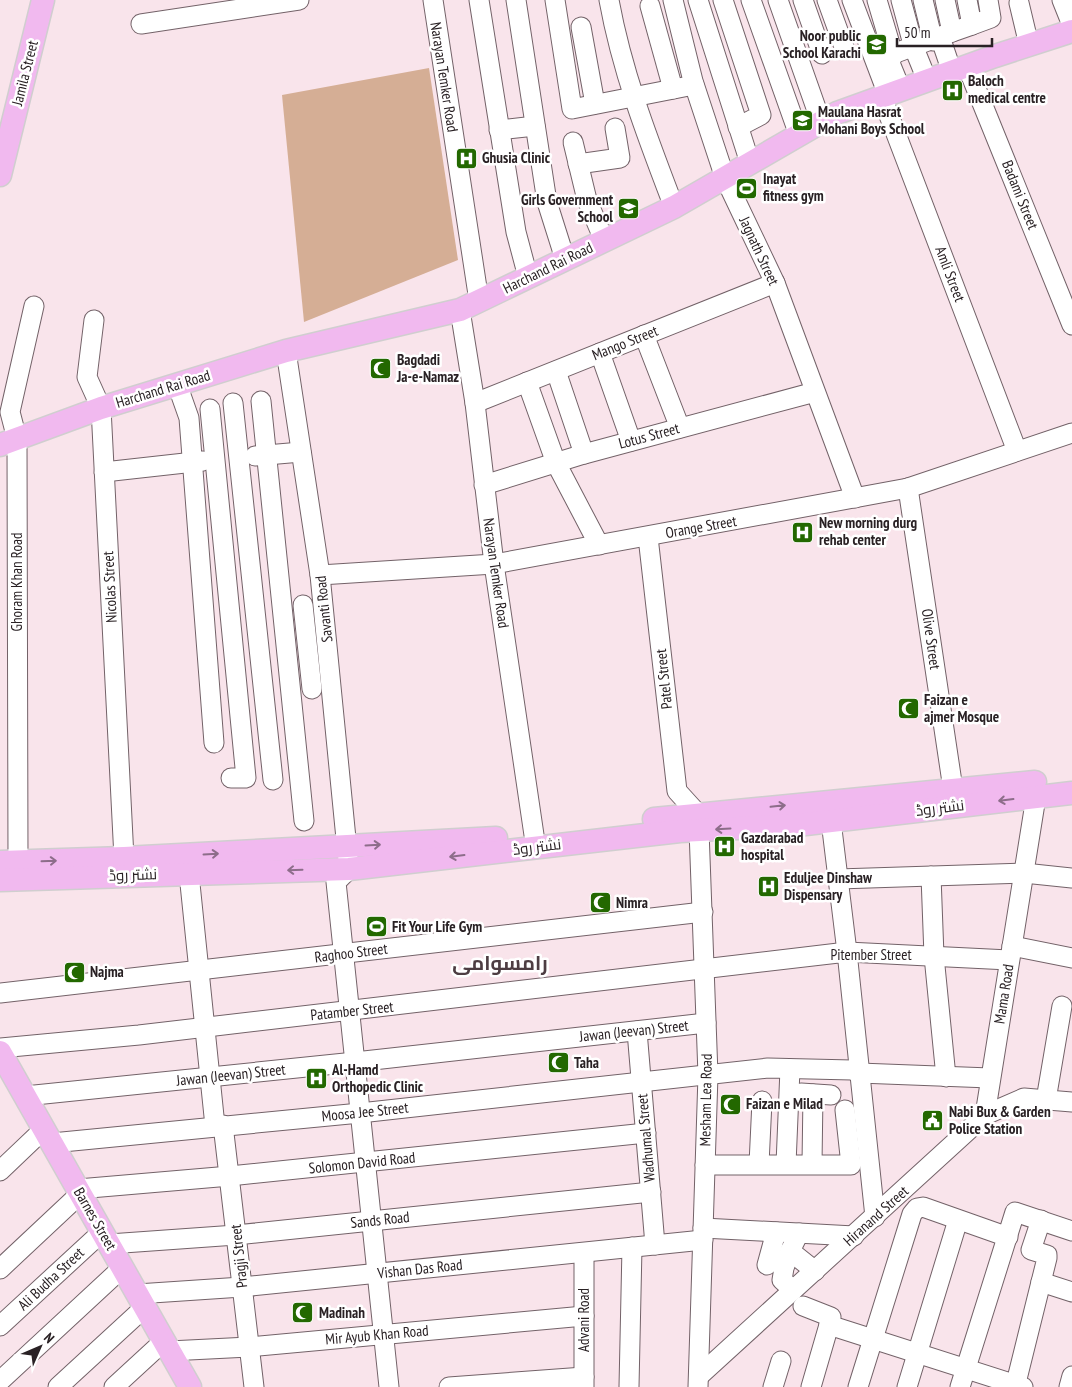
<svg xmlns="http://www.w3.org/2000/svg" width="1072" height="1387" viewBox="0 0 1072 1387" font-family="'PT Sans Narrow',Cairo,sans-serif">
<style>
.pitch{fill:#d5ae95}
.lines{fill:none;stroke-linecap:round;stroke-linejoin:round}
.minor-casing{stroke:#736268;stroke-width:21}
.major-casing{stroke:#d0cecf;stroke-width:25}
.minor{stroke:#fff;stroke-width:19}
.major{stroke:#f1b9ef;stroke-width:22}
.oneway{stroke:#8d6d8a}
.labels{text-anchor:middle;stroke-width:5;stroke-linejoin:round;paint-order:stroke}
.poi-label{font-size:15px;font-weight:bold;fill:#292124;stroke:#fff;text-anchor:start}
.street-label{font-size:15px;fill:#292124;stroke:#fff}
.district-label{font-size:20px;font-weight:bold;fill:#4d3d42;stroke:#fff}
</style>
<rect width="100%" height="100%" fill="#f9e4eb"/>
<polygon class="pitch" points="429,68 458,260 304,322 282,95"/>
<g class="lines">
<defs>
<g id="minor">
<polyline points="433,0 479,301"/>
<polyline points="479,0 516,232 528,277"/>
<polyline points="516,0 547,202 565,259"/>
<polyline points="555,0 572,109 694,85"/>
<path d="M609 0C622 72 648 139 674 207"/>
<polyline points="673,0 693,81 725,178 775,283 855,498"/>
<polyline points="698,0 750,163"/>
<polyline points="723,0 761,115 738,127"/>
<polyline points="751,0 799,135"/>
<polyline points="778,0 821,122"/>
<polyline points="803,0 822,54"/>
<polyline points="827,0 844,47"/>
<polyline points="852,0 888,95"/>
<polyline points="877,0 893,54 890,63 901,90"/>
<polyline points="901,0 914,48 927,80"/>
<polyline points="923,0 933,41"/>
<polyline points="1062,0 1072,25"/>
<polyline points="1019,3 1029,45"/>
<polyline points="650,6 673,89"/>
<polyline points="141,24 299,0"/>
<polyline points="972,25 991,18 988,0"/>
<polyline points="581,27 595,104"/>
<polyline points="952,32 972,25 967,0"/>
<polyline points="940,37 952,72"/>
<polyline points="893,54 952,32 945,0"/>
<polyline points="967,66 1072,325"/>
<polyline points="882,97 1017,451"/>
<polyline points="499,130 535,126"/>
<polyline points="573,142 587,200 604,240"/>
<polyline points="578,164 620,158 615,128"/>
<polyline points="460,310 475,403 494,564 534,835"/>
<polyline points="94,320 87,377 101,408 124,858"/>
<polyline points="644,335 680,428"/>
<polyline points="286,351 320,575 349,869 336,882 389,1387"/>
<polyline points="600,353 631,441"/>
<polyline points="556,371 584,454"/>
<polyline points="527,382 556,463 599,545"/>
<polyline points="177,384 189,418 214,743"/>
<polyline points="261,401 304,821"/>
<polyline points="233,403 273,780"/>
<polyline points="475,403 775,283"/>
<polyline points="210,409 246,778 231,778"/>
<polyline points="255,456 301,452"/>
<polyline points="104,472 203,461"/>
<polyline points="484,485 584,454 815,392"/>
<polyline points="908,488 953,789"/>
<polyline points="648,537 677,791 697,813 699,830 708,1075 698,1387"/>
<polyline points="320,575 494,564 908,488 1072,433"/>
<polyline points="303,605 312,689"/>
<polyline points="831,821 847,952 875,1217"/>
<polyline points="18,862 17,439 10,412 34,306"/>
<polyline points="189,874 215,1126"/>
<polyline points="931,876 934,956 946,1077"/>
<polyline points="838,879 1024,873 1072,878"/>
<polyline points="1012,946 1072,958"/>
<polyline points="0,993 703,912"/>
<polyline points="637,1031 655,1245"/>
<polyline points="0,1048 139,1035 847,952 1009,960"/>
<polyline points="801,1093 831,1095"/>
<polyline points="25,1096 355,1062 706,1023"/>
<polyline points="1046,1100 1062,1006"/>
<polyline points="985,1115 1036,797"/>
<polyline points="223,1125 254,1387"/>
<polyline points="52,1143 360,1113 768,1068 852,1070 859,1073 990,1078"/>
<polyline points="759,1164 762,1101"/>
<polyline points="786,1164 790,1069"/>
<polyline points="812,1164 813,1094"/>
<polyline points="705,1165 851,1165 845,1110"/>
<polyline points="0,1171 44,1129"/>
<polyline points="78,1189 230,1176 646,1133"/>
<polyline points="703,1228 854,1236"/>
<polyline points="799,1233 790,1251 815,1271"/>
<polyline points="109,1244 236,1235 651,1192"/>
<polyline points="790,1251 784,1268 782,1280 793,1290"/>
<polyline points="584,1253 584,1387"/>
<polyline points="767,1265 776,1232"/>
<polyline points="0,1269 80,1194"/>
<polyline points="1041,1282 1072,1292"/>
<polyline points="137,1294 242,1287 703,1240"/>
<polyline points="803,1306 831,1317 829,1325 1023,1387"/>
<polyline points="0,1326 102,1232"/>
<polyline points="169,1351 249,1347 584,1316"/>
<polyline points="699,1376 985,1115 1024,1098 1072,1102"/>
<polyline points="0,1381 122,1268"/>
<polyline points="58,1387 145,1307"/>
<polyline points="114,1387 164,1341"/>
<polyline points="449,1387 584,1377"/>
<polyline points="629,1387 632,1247"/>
<polyline points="773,1387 781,1361"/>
<polyline points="811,1387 829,1325"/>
<polyline points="858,1387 912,1214 917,1208 923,1207 1008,1237"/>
<polyline points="907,1387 958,1220"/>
<polyline points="960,1387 1015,1212 1072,1231"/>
<polyline points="1015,1387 1047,1258 1047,1255 1031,1250 1041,1220"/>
<polyline points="1069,1387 1072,1376"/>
</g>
<g id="major">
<polyline points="0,175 43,0"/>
<polyline points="0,445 101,408 286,351 460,310 674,207 837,113 995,56 1072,31"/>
<polyline points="654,819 1035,782"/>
<polyline points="0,862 124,858 496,838"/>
<polyline points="0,880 349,869 680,831 797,825 1072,793"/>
<polyline points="0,1052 190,1387"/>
</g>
</defs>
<use href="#minor" class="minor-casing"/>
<use href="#major" class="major-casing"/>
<use href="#minor" class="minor"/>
<use href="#major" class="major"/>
</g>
<defs><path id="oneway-shaft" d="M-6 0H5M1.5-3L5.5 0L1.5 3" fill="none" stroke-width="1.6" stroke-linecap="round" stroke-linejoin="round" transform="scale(1.25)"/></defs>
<g class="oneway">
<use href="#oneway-shaft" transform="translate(1006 800) rotate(173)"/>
<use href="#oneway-shaft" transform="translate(778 806) rotate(-6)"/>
<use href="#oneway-shaft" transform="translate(723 829) rotate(177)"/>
<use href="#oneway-shaft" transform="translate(373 845) rotate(-3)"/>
<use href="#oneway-shaft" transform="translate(211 854) rotate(-3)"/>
<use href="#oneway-shaft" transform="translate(457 856) rotate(173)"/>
<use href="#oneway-shaft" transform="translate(49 861) rotate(-2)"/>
<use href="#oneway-shaft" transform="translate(295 870) rotate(178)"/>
</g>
<defs>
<symbol id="school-square" viewBox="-11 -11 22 22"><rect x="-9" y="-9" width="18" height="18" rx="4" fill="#236800" stroke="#fff"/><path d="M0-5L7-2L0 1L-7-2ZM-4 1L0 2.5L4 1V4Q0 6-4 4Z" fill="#fff"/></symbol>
<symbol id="hospital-square" viewBox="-11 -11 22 22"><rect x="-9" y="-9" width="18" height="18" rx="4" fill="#236800" stroke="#fff"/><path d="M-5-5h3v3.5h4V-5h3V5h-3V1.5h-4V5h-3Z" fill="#fff"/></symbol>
<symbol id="stadium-square" viewBox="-11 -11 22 22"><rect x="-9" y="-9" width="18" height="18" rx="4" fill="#236800" stroke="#fff"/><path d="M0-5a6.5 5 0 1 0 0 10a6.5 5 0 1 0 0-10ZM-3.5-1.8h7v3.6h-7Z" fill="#fff"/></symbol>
<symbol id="mosque-square" viewBox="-11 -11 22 22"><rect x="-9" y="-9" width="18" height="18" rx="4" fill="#236800" stroke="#fff"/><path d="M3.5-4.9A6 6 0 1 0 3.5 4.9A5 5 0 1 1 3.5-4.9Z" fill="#fff"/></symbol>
<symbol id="civic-square" viewBox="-11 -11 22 22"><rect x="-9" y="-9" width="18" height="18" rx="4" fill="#236800" stroke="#fff"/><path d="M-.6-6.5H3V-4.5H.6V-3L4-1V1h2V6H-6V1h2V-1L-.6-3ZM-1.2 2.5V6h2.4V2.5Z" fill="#fff"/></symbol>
</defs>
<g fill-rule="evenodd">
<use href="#school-square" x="864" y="32" width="25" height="25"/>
<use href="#hospital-square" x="940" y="78" width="25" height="25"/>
<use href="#school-square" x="790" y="108" width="25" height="25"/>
<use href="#hospital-square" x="454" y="146" width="25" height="25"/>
<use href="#stadium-square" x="734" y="176" width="25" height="25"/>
<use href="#school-square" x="616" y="196" width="25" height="25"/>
<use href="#mosque-square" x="368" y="356" width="25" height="25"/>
<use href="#hospital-square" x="790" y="520" width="25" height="25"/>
<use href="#mosque-square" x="896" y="696" width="25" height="25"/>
<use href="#hospital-square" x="712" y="834" width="25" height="25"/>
<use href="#hospital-square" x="756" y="874" width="25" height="25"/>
<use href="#mosque-square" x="588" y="890" width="25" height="25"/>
<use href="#stadium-square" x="364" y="914" width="25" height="25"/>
<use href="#mosque-square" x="62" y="960" width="25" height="25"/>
<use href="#mosque-square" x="546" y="1050" width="25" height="25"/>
<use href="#hospital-square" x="304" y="1066" width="25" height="25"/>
<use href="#mosque-square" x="718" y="1092" width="25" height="25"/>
<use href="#civic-square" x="920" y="1108" width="25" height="25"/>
<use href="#mosque-square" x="290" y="1300" width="25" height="25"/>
</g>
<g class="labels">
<g class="poi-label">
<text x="861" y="41" text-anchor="end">Noor public<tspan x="861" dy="17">School Karachi</tspan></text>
<text x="968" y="86">Baloch<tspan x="968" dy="17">medical centre</tspan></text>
<text x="818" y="117">Maulana Hasrat<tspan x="818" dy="17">Mohani Boys School</tspan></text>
<text x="482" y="163">Ghusia Clinic</text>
<text x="763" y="184">Inayat<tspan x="763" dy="17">fitness gym</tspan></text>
<text x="613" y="205" text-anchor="end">Girls Government<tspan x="613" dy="17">School</tspan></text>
<text x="397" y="365">Bagdadi<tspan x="397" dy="17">Ja-e-Namaz</tspan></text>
<text x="819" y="528">New morning durg<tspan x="819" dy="17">rehab center</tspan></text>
<text x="924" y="705">Faizan e<tspan x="924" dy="17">ajmer Mosque</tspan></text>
<text x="741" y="843">Gazdarabad<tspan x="741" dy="17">hospital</tspan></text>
<text x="784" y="883">Eduljee Dinshaw<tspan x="784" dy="17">Dispensary</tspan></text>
<text x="616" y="908">Nimra</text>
<text x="392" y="932">Fit Your Life Gym</text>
<text x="90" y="977">Najma</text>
<text x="574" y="1068">Taha</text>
<text x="332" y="1075">Al-Hamd<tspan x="332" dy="17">Orthopedic Clinic</tspan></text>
<text x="746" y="1109">Faizan e Milad</text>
<text x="949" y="1117">Nabi Bux &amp; Garden<tspan x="949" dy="17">Police Station</tspan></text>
<text x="319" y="1318">Madinah</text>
</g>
<g class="street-label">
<text transform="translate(25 73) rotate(-76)" y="5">Jamila Street</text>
<text transform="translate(444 77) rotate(81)" y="5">Narayan Temker Road</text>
<text transform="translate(1020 195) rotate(68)" y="5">Badami Street</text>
<text transform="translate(759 251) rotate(65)" y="5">Jagnath Street</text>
<text transform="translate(548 268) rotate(-26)" y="5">Harchand Rai Road</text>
<text transform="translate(950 274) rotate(69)" y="5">Amli Street</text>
<text transform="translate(625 343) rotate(-22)" y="5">Mango Street</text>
<text transform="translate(163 389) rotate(-17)" y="5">Harchand Rai Road</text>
<text transform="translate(649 436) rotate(-15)" y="5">Lotus Street</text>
<text transform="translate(701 527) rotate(-10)" y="5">Orange Street</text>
<text transform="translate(496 573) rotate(82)" y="5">Narayan Temker Road</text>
<text transform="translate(17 582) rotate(-90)" y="5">Ghoram Khan Road</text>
<text transform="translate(110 587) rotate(-93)" y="5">Nicolas Street</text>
<text transform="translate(324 609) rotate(-96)" y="5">Savanti Road</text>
<text transform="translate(931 639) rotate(82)" y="5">Olive Street</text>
<text transform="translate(664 679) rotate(-96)" y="5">Patel Street</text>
<text transform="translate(940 808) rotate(-7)" y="5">نشتر روڈ</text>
<text transform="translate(537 847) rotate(-7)" y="5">نشتر روڈ</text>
<text transform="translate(133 875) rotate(-2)" y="5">نشتر روڈ</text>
<text transform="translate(351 953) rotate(-7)" y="5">Raghoo Street</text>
<text x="871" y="960">Pitember Street</text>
<text transform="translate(1004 994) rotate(-81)" y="5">Mama Road</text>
<text transform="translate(352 1011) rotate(-6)" y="5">Patamber Street</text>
<text transform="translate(634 1031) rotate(-6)" y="5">Jawan (Jeevan) Street</text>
<text transform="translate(231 1075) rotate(-6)" y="5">Jawan (Jeevan) Street</text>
<text transform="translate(706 1100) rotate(-89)" y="5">Mesham Lea Road</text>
<text transform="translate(365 1112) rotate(-6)" y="5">Moosa Jee Street</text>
<text transform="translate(646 1138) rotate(-95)" y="5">Wadhumal Street</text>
<text transform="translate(362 1163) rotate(-6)" y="5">Solomon David Road</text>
<text transform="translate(876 1216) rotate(-42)" y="5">Hiranand Street</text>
<text transform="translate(95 1219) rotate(60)" y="5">Barnes Street</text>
<text transform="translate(380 1220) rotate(-6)" y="5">Sands Road</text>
<text transform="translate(239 1256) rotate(-96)" y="5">Pragji Street</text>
<text transform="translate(420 1269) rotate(-6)" y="5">Vishan Das Road</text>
<text transform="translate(51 1279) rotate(-43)" y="5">Ali Budha Street</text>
<text transform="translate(584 1320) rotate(-90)" y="5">Advani Road</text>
<text transform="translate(377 1335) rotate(-5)" y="5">Mir Ayub Khan Road</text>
</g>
<g class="district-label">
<text x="500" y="970">رامسوامی</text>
</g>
</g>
<g transform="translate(40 1347) rotate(45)" stroke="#ffffff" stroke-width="4" paint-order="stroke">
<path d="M0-4L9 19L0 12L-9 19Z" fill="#292124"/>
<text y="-8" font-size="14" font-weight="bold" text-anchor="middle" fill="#292124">N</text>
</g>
<path d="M897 38v8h95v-8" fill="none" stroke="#292124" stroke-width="2.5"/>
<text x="904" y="38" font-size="15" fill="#292124" stroke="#ffffff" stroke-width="4" paint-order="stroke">50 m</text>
</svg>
